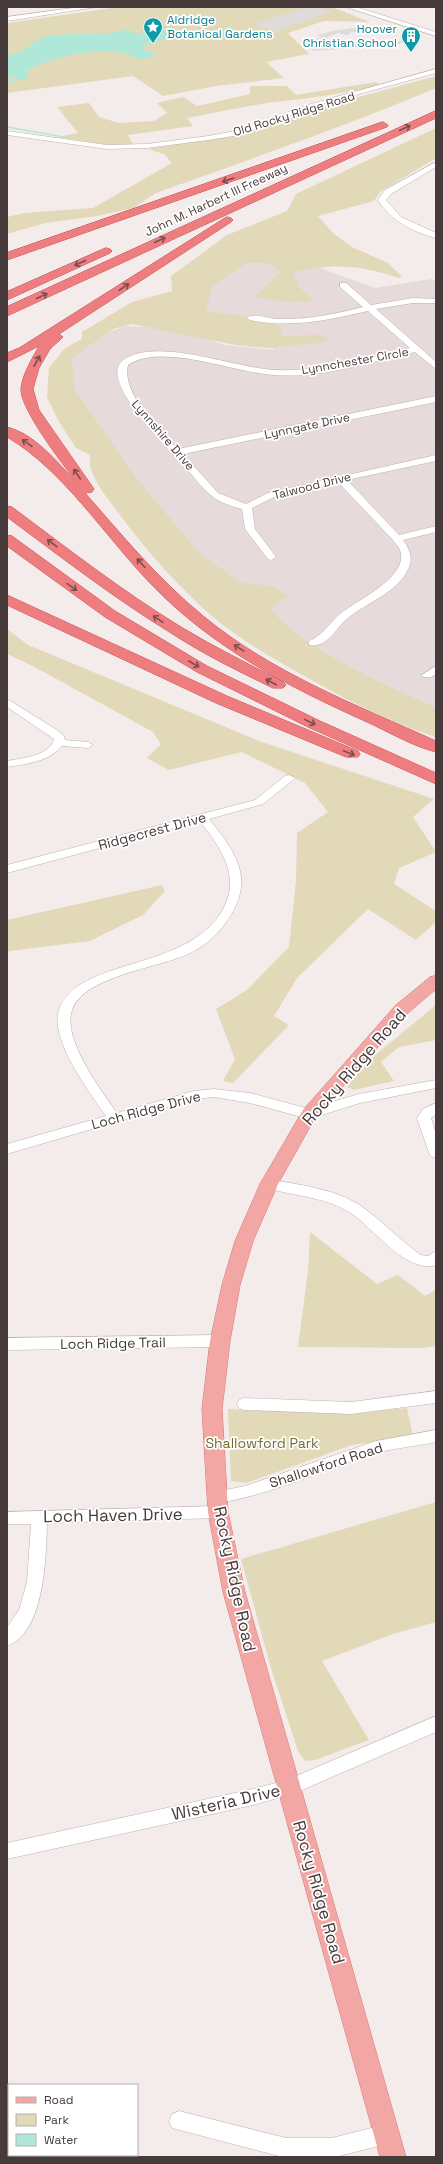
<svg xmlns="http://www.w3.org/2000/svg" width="443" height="2164" viewBox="0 0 443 2164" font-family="'Space Grotesk',sans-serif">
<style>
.residential{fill:#e7dada}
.green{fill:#e2d9b9}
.parking{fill:#e0dbdb}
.water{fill:#afe8d8}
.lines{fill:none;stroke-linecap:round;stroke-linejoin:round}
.stream{stroke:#afe8d8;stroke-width:1.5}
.minor-casing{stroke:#beafaf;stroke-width:1}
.major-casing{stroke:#d67877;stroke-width:1}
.highway-casing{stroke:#cb4d55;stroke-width:1}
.minor{fill:#fff;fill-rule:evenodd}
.major{fill:#f2a7a5;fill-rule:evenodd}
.highway{fill:#ed7d7f;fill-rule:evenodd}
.oneway{stroke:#794e4f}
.labels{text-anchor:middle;stroke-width:3.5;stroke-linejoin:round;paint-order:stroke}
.far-culture-label{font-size:12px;fill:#0d838f;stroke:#fff;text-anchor:start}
.far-street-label{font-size:12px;fill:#473a3b;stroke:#fff}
.street-label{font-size:14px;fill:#473a3b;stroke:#fff}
.park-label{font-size:14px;fill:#726e33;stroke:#fff}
.near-street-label{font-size:17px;fill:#473a3b;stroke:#fff}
</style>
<rect width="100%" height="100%" fill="#f4ebeb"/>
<polygon class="residential" points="236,257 309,264 375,288 431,279 436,280 436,709 305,648 202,563 52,378 64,351 124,326 181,329 224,345 274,350 254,323 169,305"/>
<g class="green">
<polygon points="119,7 332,7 370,22 324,21 288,33 309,54 266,62 284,78 216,86 163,96 133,76 7,93 7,23"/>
<path d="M436 76V88C344 127 250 159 156 193L133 208 97 216 45 223 7 234V217L25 213 93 208 172 163 164 154 148 149 260 130 315 109Z"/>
<path d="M376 82 380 85C343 94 311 98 274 102 245 106 215 113 187 118L193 126 128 135 133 144 110 145 57 137 78 133 57 107 89 103 99 117 119 123 154 121 167 113 157 103 183 97 197 106 250 94V86H287L296 95Z"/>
<path d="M436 128V158L380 192 374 201 318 216 334 234 352 247 388 263 402 277 399 278C361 265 333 263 294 272L298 286 313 300C293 303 274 301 254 297L281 272 268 263H246L212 287 206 311 242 316 280 326 282 336 321 335 328 339 327 342 268 348 236 345 131 324 113 329 72 358 74 389 137 479 201 555 242 583 273 586 288 596 271 609C299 648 391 687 436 708V737C388 722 343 698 299 673 272 658 243 641 218 621 181 590 149 554 120 515 108 498 87 476 90 455L76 448 58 420 47 397 49 368 64 349 82 339V332L132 302 172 291 171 276 227 235 287 211 296 194Z"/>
<polygon points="7,629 28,645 259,741 434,799 413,817 436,852 399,868 394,884 436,911 436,922 416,940 368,909 297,978 274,1016 289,1025 233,1083 223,1081 235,1059 216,1009 247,990 289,947 296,881 297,833 328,812 305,783 242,752 169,770 147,758 161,744 153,732 33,666 7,654"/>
<polygon points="162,885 165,891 143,915 90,941 9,951 7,954 7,920"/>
<polygon points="436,1005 436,1040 399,1047 381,1062 394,1081 354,1090 347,1087 368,1061"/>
<polygon points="310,1232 377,1284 398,1275 425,1296 436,1290 436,1346 420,1348 298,1347 308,1271"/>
<polygon points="407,1408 413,1437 352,1445 246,1483 231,1481 228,1409 349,1414"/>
<polygon points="436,1502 436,1622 393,1634 322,1661 369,1740 315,1760 305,1761 298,1751 271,1668 241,1559"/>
</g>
<g class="parking">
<polygon points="307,7 317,7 333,12 276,31 254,24"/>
<polygon points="354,28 379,29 381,32 352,32 347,35 338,33 327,37 327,40 315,45 345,46 359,41 382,43 381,42 397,42 413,36 399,44 353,48 314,51 304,44 322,37 316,36 332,31"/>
</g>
<path class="water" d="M129 29 134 34 165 29 168 30 167 33 176 36 144 45V49L154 53V56L143 59 132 58 130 56 132 55C99 46 53 56 26 71L30 77 21 80 7 77V56L22 51 39 39 51 35 109 33Z"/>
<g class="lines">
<g class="stream">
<polyline points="7,84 18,79"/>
<polyline points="7,127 69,138"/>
</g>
<defs>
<g id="minor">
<polygon points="80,7 97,7 7,21 7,17"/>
<polygon points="346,7 356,7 436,32 436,36"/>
<polygon points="436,69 436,73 315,106 240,135 208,140 147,148 107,149 7,135 7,131 107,145 147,144 208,136 235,131 311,104"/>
<path d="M436 162V167L391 194 386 200 401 217 436 233V238C413 232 391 221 378 200L385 190Z"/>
<path d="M340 283H346L371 305 413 298 436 299V303H413L376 309 436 362V369L415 352C369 362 321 379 274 375 235 373 161 342 128 365 121 394 160 430 178 449L436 396V402L183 454 218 493 246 504 268 493 436 455V461L347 480 399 535 436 526V532L403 540C410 550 414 559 407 571 396 593 366 603 348 618 339 625 333 637 324 642 320 645 314 646 309 645V641C323 636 330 622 341 613 358 600 410 576 400 550 399 547 395 543 393 540L338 482 274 497 252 508 255 529 276 557 271 560 268 559 245 529 242 509C232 506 220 503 212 496 201 488 194 476 185 467 172 452 98 382 122 361 154 335 237 369 276 370 321 372 366 358 410 348L368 311C332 319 298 327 261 322 256 321 250 321 247 318 253 312 269 319 277 319 306 320 335 314 363 307L340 287Z"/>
<polygon points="436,666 436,674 431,677 423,677 422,675"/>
<path d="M7 699 57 730 64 736 65 740 88 742 93 745 88 748 62 746C49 762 26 764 7 767V761C22 758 50 756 54 739L7 707Z"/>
<path d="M289 775 295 778 293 780 263 804 209 819C233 849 254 875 232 913 222 931 205 947 186 955 156 968 83 977 72 1010 62 1039 101 1090 117 1113L194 1091 214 1089 250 1093 309 1109 359 1094 436 1080V1088L360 1103 309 1119 250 1103 214 1097 194 1099 7 1154V1144L106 1116C90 1093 49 1039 59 1010 77 957 186 972 222 911 242 876 221 849 200 821L7 873V865L255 800 285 776Z"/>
<polygon points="436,1103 436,1114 431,1118 436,1134 436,1158 431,1156 429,1153 417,1118 423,1109"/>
<path d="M269 1179C298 1185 332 1188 358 1204 381 1219 399 1240 421 1255L428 1256 436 1251V1265C408 1274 375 1231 355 1216 328 1196 295 1197 264 1187L262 1184 264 1181Z"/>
<polygon points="220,1335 225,1337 227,1341 225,1345 220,1347 7,1350 7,1338"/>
<polygon points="436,1391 436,1403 351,1414 244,1410 239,1408 237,1404 239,1400 244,1398 351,1402"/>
<path d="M436 1430V1442C416 1446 395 1448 376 1453 345 1462 235 1509 211 1501L209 1497 211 1493 245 1486 376 1441Z"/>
<path d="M218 1506 224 1507 226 1512 224 1517 218 1518 47 1523C46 1556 45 1633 7 1646V1627L19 1610 27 1582 31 1524H7V1512Z"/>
<polygon points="436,1716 436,1732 295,1793 253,1805 7,1859 7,1843 253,1789 287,1780"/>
<polygon points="179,2111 286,2138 332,2138 387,2124 394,2127 397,2134 394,2141 387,2144 335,2157 283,2157 172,2128 169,2121 172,2114"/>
</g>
<polygon id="major" points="436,976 436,989 408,1013 315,1118 278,1184 253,1241 240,1285 230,1341 222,1409 228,1512 245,1592 406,2157 380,2157 223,1592 208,1512 202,1409 210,1341 222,1285 235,1241 260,1184 303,1110 396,1005 430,977"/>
<g id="highway">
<polygon points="436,111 436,118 7,316 7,307"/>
<polygon points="383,122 388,125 387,127 7,260 7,253"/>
<path d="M227 217 231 218 233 220 231 222 59 334 63 337 50 349 39 368 33 389 39 410 94 489 92 492 85 493C122 535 158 579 202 615 270 672 356 705 436 741V752C412 746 389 732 367 722 287 686 211 647 150 583 105 536 62 469 7 437V427C35 434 57 462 76 482 63 464 19 408 21 388 23 373 32 359 39 346L7 362V353L19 348Z"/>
<polygon points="106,248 110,249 112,251 110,253 7,300 7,292"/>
<path d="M7 506 12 507C67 548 122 591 181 627 214 647 249 664 283 682L286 685 283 688H273C238 671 203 654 171 633 114 598 61 557 7 517Z"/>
<polygon points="7,535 12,536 115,611 207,666 320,721 436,773 436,784 308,727 197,672 105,617 7,546"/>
<polygon points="7,595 227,696 358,751 360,754 358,757 346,757 216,703 7,605"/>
</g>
</defs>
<use href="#minor" class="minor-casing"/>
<use href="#major" class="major-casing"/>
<use href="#highway" class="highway-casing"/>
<use href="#minor" class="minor"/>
<use href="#major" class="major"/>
<use href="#highway" class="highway"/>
</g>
<defs><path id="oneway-shaft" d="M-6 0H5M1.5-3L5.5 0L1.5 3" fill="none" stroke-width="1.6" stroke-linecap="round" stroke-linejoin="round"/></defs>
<g class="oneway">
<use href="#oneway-shaft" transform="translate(405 128) rotate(-25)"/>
<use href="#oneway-shaft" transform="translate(228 180) rotate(161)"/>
<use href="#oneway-shaft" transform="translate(160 240) rotate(-25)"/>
<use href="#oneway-shaft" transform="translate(80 263) rotate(156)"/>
<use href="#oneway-shaft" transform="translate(124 287) rotate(-34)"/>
<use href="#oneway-shaft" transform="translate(42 296) rotate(-25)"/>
<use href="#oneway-shaft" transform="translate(37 361) rotate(-61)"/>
<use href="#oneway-shaft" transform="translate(27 443) rotate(-145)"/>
<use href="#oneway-shaft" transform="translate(77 474) rotate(-124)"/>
<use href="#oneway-shaft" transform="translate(52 543) rotate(-143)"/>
<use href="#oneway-shaft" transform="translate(141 563) rotate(-132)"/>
<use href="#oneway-shaft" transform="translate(72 587) rotate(35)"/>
<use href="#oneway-shaft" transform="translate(158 619) rotate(-146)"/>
<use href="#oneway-shaft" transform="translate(239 648) rotate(-148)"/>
<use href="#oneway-shaft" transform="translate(194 664) rotate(30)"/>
<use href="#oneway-shaft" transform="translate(271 682) rotate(-153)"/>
<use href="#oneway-shaft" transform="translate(310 722) rotate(26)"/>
<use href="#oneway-shaft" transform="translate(349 753) rotate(21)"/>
</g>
<defs>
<symbol id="sight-pin" viewBox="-11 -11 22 30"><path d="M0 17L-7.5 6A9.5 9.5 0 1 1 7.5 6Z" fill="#0f9aa8" stroke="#fff"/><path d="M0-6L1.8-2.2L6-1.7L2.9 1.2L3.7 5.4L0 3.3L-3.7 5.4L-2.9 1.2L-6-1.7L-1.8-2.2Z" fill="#fff"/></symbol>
<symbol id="building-pin" viewBox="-11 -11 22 30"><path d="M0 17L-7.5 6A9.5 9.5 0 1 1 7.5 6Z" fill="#0f9aa8" stroke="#fff"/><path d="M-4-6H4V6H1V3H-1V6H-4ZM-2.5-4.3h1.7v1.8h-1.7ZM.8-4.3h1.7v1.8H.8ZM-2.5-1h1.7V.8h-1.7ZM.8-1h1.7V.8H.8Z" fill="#fff"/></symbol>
</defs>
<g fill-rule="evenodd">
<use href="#sight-pin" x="142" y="16" width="22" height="30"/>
<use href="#building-pin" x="400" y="25" width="22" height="30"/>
</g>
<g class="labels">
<g class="far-culture-label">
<text x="167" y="24">Aldridge<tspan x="167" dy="14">Botanical Gardens</tspan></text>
<text x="397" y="33" text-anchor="end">Hoover<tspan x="397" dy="14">Christian School</tspan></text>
</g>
<g class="far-street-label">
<text transform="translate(294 114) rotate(-17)" y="4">Old Rocky Ridge Road</text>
<text transform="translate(216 200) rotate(-25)" y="4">John M. Harbert III Freeway</text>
<text transform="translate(355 361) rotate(-10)" y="4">Lynnchester Circle</text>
<text transform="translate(307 426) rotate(-12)" y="4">Lynngate Drive</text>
<text transform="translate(163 435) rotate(49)" y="4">Lynnshire Drive</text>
<text transform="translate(312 486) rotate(-14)" y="4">Talwood Drive</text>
</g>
<g class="street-label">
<text transform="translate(152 831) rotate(-15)" y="5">Ridgecrest Drive</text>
<text transform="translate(146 1110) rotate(-15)" y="5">Loch Ridge Drive</text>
<text transform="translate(113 1343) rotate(-1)" y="5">Loch Ridge Trail</text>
<text transform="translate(326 1465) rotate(-18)" y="5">Shallowford Road</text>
</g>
<g class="park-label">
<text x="262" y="1448">Shallowford Park</text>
</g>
<g class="near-street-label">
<text transform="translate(354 1067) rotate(-49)" y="6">Rocky Ridge Road</text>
<text transform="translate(113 1515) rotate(-1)" y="6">Loch Haven Drive</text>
<text transform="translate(235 1579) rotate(78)" y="6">Rocky Ridge Road</text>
<text transform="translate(226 1802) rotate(-13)" y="6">Wisteria Drive</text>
<text transform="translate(319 1892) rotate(74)" y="6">Rocky Ridge Road</text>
</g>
</g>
<rect width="443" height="2164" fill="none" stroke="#473a3b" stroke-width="16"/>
<rect x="8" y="2084" width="130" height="72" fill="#ffffff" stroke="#b5b0b1"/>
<rect x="16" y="2097" width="20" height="6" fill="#f2a7a5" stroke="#b5b0b1"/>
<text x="44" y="2104" font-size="12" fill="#473a3b">Road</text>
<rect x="16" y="2114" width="20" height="12" fill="#e2d9b9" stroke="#b5b0b1"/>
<text x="44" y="2124" font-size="12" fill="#473a3b">Park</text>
<rect x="16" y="2134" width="20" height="12" fill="#afe8d8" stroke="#b5b0b1"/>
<text x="44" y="2144" font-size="12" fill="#473a3b">Water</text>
</svg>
